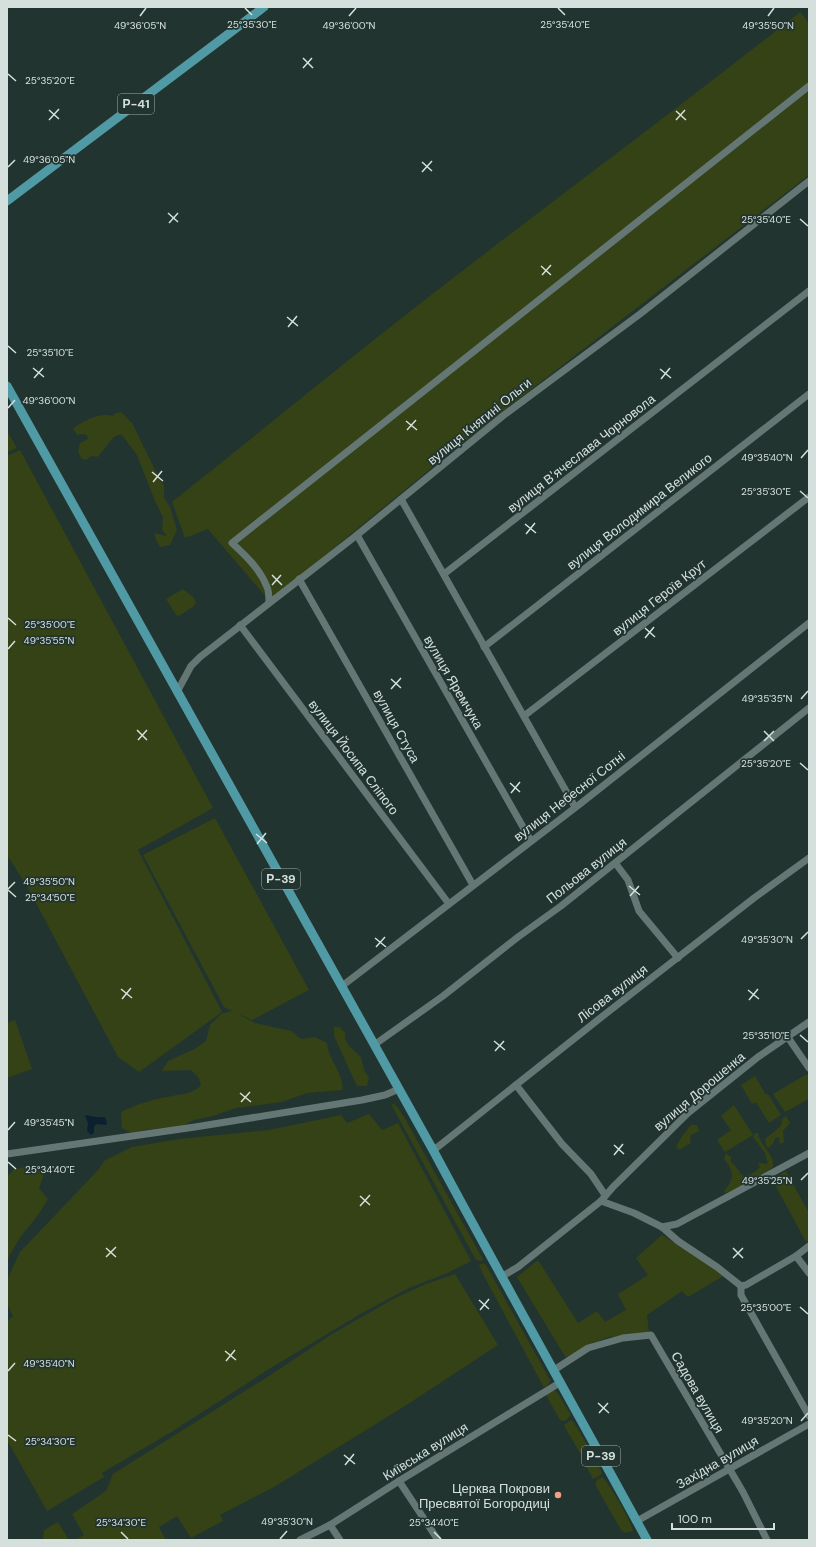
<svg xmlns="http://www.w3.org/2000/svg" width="816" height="1547" viewBox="0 0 816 1547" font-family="'DM Sans',sans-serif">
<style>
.green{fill:#344216}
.water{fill:#0b2130}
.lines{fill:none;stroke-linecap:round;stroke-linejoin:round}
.minor{stroke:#647774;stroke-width:7}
.major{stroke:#4f9aa5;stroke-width:9}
.ticks{fill:none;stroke:#d5e0dd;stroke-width:1.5}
.poi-dot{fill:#f39f85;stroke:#223430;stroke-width:1.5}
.labels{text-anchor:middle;stroke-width:3.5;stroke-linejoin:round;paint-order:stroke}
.shield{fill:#223430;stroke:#9faca9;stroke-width:1}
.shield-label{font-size:12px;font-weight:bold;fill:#d5e0dd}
.street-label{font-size:13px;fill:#d5e0dd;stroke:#223430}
.poi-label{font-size:13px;fill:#d5e0dd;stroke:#223430;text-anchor:end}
.ticks-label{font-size:10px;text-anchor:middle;fill:#d5e0dd;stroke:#223430;stroke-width:3.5;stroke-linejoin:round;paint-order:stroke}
</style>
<rect width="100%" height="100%" fill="#223430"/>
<g class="green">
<path d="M800 12 809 23V175L467 439 274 597 267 598 208 529 185 538 172 502C240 448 307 393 375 339 515 228 660 123 800 12Z"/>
<path d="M121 412 132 423 160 480 164 485V498L170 507 177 530 170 545 160 547 155 537V533L166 536V534L162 530 163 517 155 501 137 455 122 435C111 433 106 451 97 457L91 456 86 460 82 459 78 452 80 443 88 439 87 435 83 434 77 435 73 428C85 421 99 412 113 416L114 414Z"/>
<polygon points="7,431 17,448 7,452"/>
<polygon points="20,450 213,808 138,850 222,1012 139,1072 118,1057 28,888 7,855 7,456"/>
<polygon points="183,589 193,597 196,602 194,606 179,616 176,615 166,599"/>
<path d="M215 818 309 990 252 1020 235 1012 255 1023 291 1031 301 1039 315 1037 327 1043C328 1055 335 1063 339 1074 342 1079 342 1085 343 1090L307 1093 282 1102 236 1108 213 1116 194 1120 182 1126 144 1130 131 1133 122 1128 121 1112C137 1104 154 1099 172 1096 187 1093 187 1095 201 1086L199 1078 191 1070 162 1071 168 1061 195 1049 206 1041 210 1025 221 1014 232 1011 224 1007 143 855Z"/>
<polygon points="15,1020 32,1069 7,1078 7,1023"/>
<polygon points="334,1027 340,1027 345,1033 345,1039 349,1046 361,1057 364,1070 369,1078 367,1086 358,1086 356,1084 334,1036"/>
<polygon points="807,1074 809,1078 809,1099 785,1112 773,1094"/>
<polygon points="755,1076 766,1095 768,1094 781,1115 769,1123 756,1102 752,1104 741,1085"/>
<polygon points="391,1104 394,1104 398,1108 404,1117 481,1256 483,1259 482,1261 476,1260"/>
<polygon points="734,1105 753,1135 725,1152 717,1140 731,1130 721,1116"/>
<polygon points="369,1114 382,1130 398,1123 471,1261 445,1274 409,1288 362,1313 269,1369 173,1431 102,1473 104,1477 47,1511 7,1440 7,1322 13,1316 7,1304 7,1280 20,1252 99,1169 104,1161 132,1147 179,1139 269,1130 341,1115 347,1123"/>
<polygon points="786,1116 790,1123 783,1131 784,1142 780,1144 779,1138 776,1137 772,1145 768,1148 766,1145 765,1139 781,1126 782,1119"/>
<path d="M691 1125H697L699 1130C694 1136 688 1132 691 1143L679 1150 676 1147 682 1136Z"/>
<path d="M755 1133H758C759 1145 775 1154 773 1167L747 1184 726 1193 724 1191C735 1178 734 1171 724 1159L726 1153 731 1157V1162C737 1166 738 1172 744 1176 750 1175 756 1172 760 1167L758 1164 760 1163 768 1164 765 1153 753 1137Z"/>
<polygon points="47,1165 39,1188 48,1199 38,1215 19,1239 7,1260 7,1177 13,1170 24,1167"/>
<polygon points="786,1171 809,1213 809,1240 806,1242 772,1179"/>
<polygon points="662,1235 706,1263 723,1276 688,1297 682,1291 647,1315 649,1332 613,1338 612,1336 590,1344 566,1358 517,1277 538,1260 578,1323 597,1311 605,1322 626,1310 618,1294 648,1275 636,1258"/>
<polygon points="483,1263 486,1265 550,1380 550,1382 546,1387 543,1386 484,1276 479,1265"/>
<polygon points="455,1274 498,1345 405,1406 274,1487 220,1515 223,1521 191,1538 177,1516 159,1527 166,1540 75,1540 84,1535 72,1514 106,1491 113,1474 272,1374 332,1334 395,1298 426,1284"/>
<polygon points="553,1390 557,1392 571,1415 565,1421 560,1420 546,1395"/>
<polygon points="571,1420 573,1421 591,1451 587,1455 580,1453 566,1429 564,1425"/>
<polygon points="593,1457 602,1472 601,1475 593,1479 584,1462 587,1458"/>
<path d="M602 1477C608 1481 632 1523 633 1531L625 1533 621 1530 596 1486V1481Z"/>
<polygon points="58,1522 69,1540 43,1540 44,1530"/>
</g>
<polygon class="water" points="86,1115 95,1117 105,1117 107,1123 106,1125 96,1124 94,1127 94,1133 91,1135 87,1131 88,1123 85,1116"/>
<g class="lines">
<g class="minor">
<polyline points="401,499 575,807"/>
<polyline points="357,535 531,841"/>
<polyline points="444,574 809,291"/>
<polyline points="299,579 473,885"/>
<path d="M269 602C269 597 269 591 267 587 260 569 246 556 232 543L809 86"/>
<polyline points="240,625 449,904"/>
<polyline points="484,647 809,394"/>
<polyline points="177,692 191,666 200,657 357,535 504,415 640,314 809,181"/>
<polyline points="524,716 809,497"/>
<polyline points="616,864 628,880 639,911 678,958"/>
<polyline points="342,986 580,804 809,623"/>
<polyline points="787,1036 809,1068"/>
<polyline points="374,1045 443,996 518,937 561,906 809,708"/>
<polyline points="516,1085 562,1144 591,1174 605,1195"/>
<polyline points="433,1150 439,1146 599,1019 754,898 809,858"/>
<polyline points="7,1154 195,1127 362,1100 385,1095 399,1089"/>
<polyline points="601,1201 634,1213 662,1227 678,1241 717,1267 741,1286"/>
<polyline points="662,1227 677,1224 809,1153"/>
<polyline points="796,1256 809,1273"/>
<polyline points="501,1277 518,1267 601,1201 613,1187 688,1113 758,1057 809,1022"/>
<polyline points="741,1286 741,1295 809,1416"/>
<polyline points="741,1286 746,1285 796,1256 809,1246"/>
<polyline points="554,1370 588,1348 623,1338 651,1335 743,1492 767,1540"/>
<polyline points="399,1481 438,1540"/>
<polyline points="637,1521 809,1424"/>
<polyline points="330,1525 340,1540"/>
<polyline points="300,1540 330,1525 399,1481 561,1382"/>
</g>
<g class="major">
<polyline points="7,201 264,7"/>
<path d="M7 386 433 1150C503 1281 576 1410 647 1540"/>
</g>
</g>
<path class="ticks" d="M245 8 252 15M558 8 565 15M140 16 146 8M349 16 356 8M768 16 774 8M303 58 313 68M303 68 312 58M8 74 16 81M49 110 59 119M676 111 686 120M49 120 59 109M676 120 685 110M422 162 432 171M8 167 15 160M422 172 432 161M168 213 178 222M800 219 808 226M169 223 178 213M541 266 551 275M542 275 551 265M287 317 298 326M288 327 297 316M8 346 16 353M33 368 44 377M660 369 671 378M34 378 43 368M661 379 670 368M8 408 15 400M406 421 417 430M407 430 416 420M801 458 808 450M152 472 163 481M153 482 162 471M800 491 808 498M525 524 536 533M526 534 535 523M272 575 282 585M272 585 281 575M8 618 16 625M645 628 655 637M645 638 654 627M8 649 15 641M391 679 401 688M391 689 401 678M801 699 808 691M137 730 147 740M764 731 774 741M138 740 147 730M764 741 774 731M800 763 808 770M510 783 520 792M511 793 520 782M256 834 267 843M257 844 266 833M629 886 640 895M8 889 15 882M8 890 16 897M630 896 639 886M375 938 386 947M801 939 808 932M376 947 385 937M121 989 132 998M748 990 759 999M122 999 131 988M749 1000 758 989M800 1035 808 1042M494 1041 505 1050M495 1051 504 1041M240 1093 251 1102M241 1102 250 1092M8 1130 15 1122M614 1145 624 1154M614 1155 623 1144M8 1162 16 1169M801 1180 808 1173M360 1196 370 1205M360 1206 370 1195M106 1248 116 1257M733 1248 743 1258M106 1257 116 1247M733 1258 743 1248M479 1300 489 1309M800 1307 808 1314M480 1310 489 1299M225 1351 236 1360M226 1361 235 1350M8 1371 15 1363M598 1403 609 1413M599 1413 608 1403M801 1421 808 1413M8 1435 16 1441M344 1455 355 1464M345 1465 354 1454M121 1532 128 1539M434 1532 441 1539M280 1539 287 1531"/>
<circle class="poi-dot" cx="558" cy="1495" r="4"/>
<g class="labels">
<g class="shield">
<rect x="118" y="94" width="36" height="20" rx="3"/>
<rect x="262" y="869" width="38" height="20" rx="3"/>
<rect x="582" y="1446" width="38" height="20" rx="3"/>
</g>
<g class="shield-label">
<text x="136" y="108">Р-41</text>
<text x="281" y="883">Р-39</text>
<text x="601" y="1460">Р-39</text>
</g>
<g class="street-label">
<text transform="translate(479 421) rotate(-39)" y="5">вулиця Княгині Ольги</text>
<text transform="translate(581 453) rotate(-38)" y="5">вулиця Вʼячеслава Чорновола</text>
<text transform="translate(639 511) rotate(-38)" y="5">вулиця Володимира Великого</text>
<text transform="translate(659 597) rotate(-38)" y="5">вулиця Героїв Крут</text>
<text transform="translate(454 682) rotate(60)" y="5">вулиця Яремчука</text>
<text transform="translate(397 726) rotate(61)" y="5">вулиця Стуса</text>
<text transform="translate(354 757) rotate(53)" y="5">вулиця Йосипа Сліпого</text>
<text transform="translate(569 796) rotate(-38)" y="5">вулиця Небесної Сотні</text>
<text transform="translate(586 870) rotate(-38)" y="5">Польова вулиця</text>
<text transform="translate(612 993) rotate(-38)" y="5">Лісова вулиця</text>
<text transform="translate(699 1091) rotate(-40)" y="5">вулиця Дорошенка</text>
<text transform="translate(698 1392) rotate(60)" y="5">Садова вулиця</text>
<text transform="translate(425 1451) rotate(-32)" y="5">Київська вулиця</text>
<text transform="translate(717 1462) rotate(-30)" y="5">Західна вулиця</text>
</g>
<g class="poi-label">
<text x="550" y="1493">Церква Покрови<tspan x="550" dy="15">Пресвятої Богородиці</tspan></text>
</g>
</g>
<g class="ticks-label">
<text x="252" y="28">25°35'30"E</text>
<text x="565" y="28">25°35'40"E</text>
<text x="140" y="29">49°36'05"N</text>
<text x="349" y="29">49°36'00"N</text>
<text x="768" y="29">49°35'50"N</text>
<text x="50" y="84">25°35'20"E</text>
<text x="49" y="163">49°36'05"N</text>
<text x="766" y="223">25°35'40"E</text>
<text x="50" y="356">25°35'10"E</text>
<text x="49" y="404">49°36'00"N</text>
<text x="767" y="461">49°35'40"N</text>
<text x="766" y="495">25°35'30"E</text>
<text x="50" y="628">25°35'00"E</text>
<text x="49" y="644">49°35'55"N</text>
<text x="767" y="702">49°35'35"N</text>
<text x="766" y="767">25°35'20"E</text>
<text x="49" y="885">49°35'50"N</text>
<text x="50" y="901">25°34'50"E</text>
<text x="767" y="943">49°35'30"N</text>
<text x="766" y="1039">25°35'10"E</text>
<text x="49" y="1126">49°35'45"N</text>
<text x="50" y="1173">25°34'40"E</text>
<text x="767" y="1184">49°35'25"N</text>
<text x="766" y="1311">25°35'00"E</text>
<text x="49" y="1367">49°35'40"N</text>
<text x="767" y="1424">49°35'20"N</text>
<text x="50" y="1445">25°34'30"E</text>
<text x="287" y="1525">49°35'30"N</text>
<text x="121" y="1526">25°34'30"E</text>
<text x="434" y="1526">25°34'40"E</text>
</g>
<rect width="816" height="1547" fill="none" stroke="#d5e0dd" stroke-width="16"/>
<path d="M672 1523v6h102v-6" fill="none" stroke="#d5e0dd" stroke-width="2"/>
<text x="678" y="1523" font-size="12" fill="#d5e0dd" stroke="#223430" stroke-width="3" paint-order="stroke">100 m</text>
</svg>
